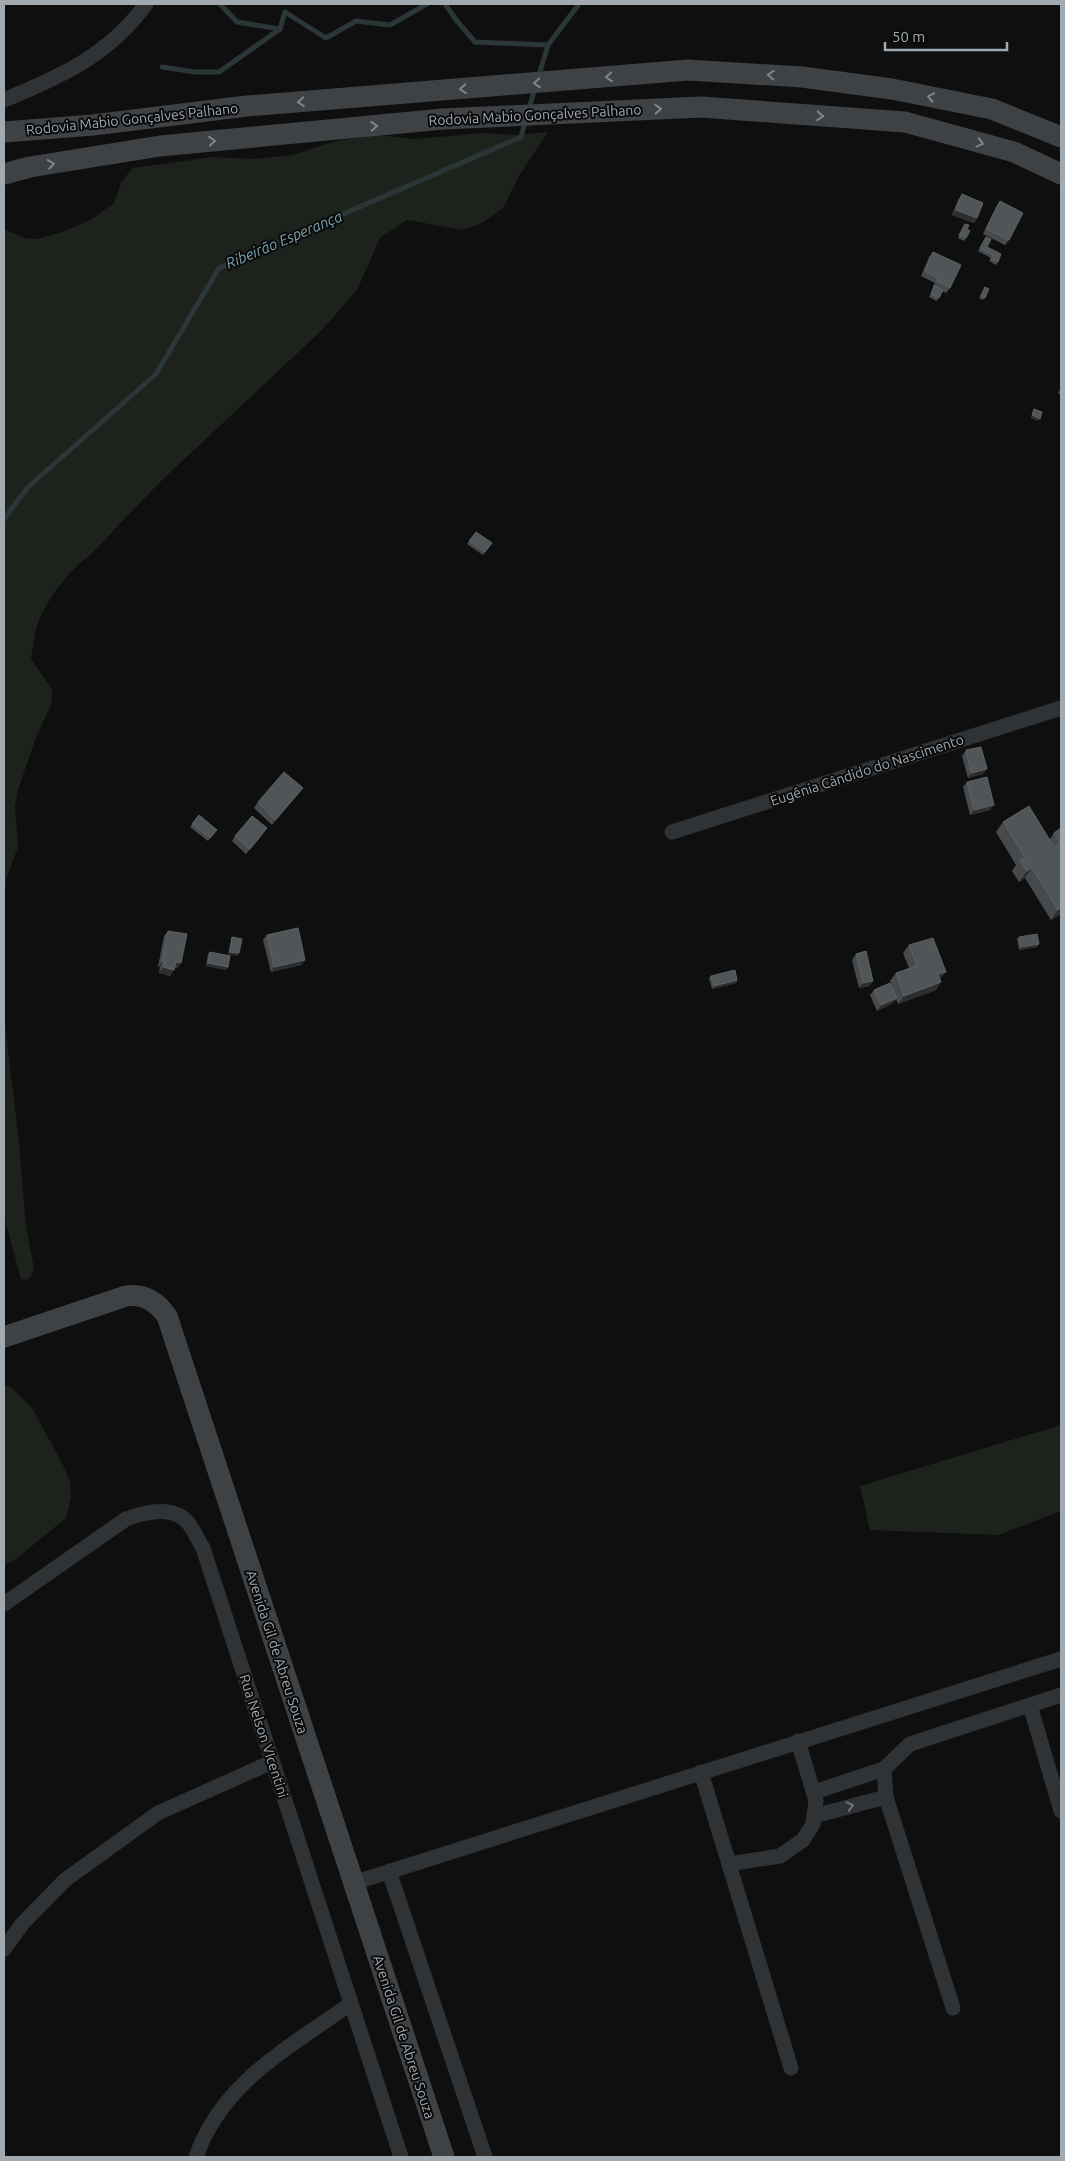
<svg xmlns="http://www.w3.org/2000/svg" width="1065" height="2161" viewBox="0 0 1065 2161" font-family="Ubuntu,sans-serif">
<style>
.green{fill:#1d231c}
.lines{fill:none;stroke-linecap:round;stroke-linejoin:round}
.stream{stroke:#2a3638;stroke-width:5}
.street{stroke:#303335;stroke-width:15}
.secondary{stroke:#3f4245;stroke-width:21}
.wall{fill:#474a4d}
.shaded-wall{fill:#2c2e30}
.building{fill:#505558;stroke:#5d6266}
.oneway{stroke:#7f868b}
.oneway2{stroke:#6e7479}
.labels{text-anchor:middle;stroke-width:4;stroke-linejoin:round;paint-order:stroke}
.street-label{font-size:14px;fill:#a1aab0;stroke:#0a0a0b}
.water-label{font-size:15px;font-style:italic;fill:#79a2aa;stroke:#0a0a0b}
</style>
<rect width="100%" height="100%" fill="#0f0f10"/>
<g class="green">
<path d="M548 132 519 176 503 208 482 223 463 230 407 220 380 238 357 290 322 330 162 480 90 555C69 570 43 604 36 629 34 639 33 649 31 659L52 689 51 705 36 737 18 790 15 807 18 847 7 877 4 900V229L24 238 37 239 63 232 92 219 114 203 121 183 132 168 214 157 254 159 292 155 336 141 377 135 415 139 484 133 516 135Z"/>
<polygon points="4,1018 18,1133 26,1226 34,1268 32,1275 27,1280 21,1279 4,1216"/>
<polygon points="4,1385 11,1387 32,1408 63,1465 70,1482 71,1498 66,1518 16,1559 4,1565"/>
<polygon points="1061,1425 1061,1511 998,1535 870,1530 860,1486"/>
</g>
<g class="lines">
<g class="stream">
<polyline points="220,4 237,22 280,29"/>
<polyline points="445,4 457,21 475,42 548,45"/>
<polyline points="162,67 195,72 219,72 280,29 285,12 326,38 356,21 390,25 427,4"/>
<polyline points="538,78 548,45 579,4"/>
<polyline points="529,109 535,88"/>
<polyline points="4,519 28,487 156,374 219,268 521,137 526,119"/>
</g>
<g class="street">
<path d="M4 100C60 77 109 55 146 4"/>
<polyline points="672,832 1061,708"/>
<path d="M4 1604 126 1519C145 1512 174 1504 189 1524 194 1531 198 1540 203 1548L401 2157"/>
<polyline points="1030,1705 1061,1811"/>
<polyline points="701,1772 791,2068"/>
<polyline points="814,1792 884,1769"/>
<polyline points="814,1816 886,1797"/>
<polyline points="729,1864 780,1856 803,1840 813,1824 816,1801 798,1741"/>
<polyline points="389,1871 485,2157"/>
<polyline points="353,1883 1061,1659"/>
<polyline points="4,1949 22,1924 65,1880 158,1813 272,1762"/>
<polyline points="953,2008 886,1797 884,1769 910,1744 1061,1695"/>
<path d="M196 2157C222 2082 289 2048 350 2004"/>
</g>
<g class="secondary">
<polyline points="4,132 93,125 247,106 688,70 802,77 892,89 992,109 1061,137"/>
<polyline points="4,174 30,167 160,146 443,119 701,107 905,122 1014,152 1061,174"/>
<path d="M4 1337 126 1296C144 1293 157 1302 167 1316L444 2157"/>
</g>
</g>
<g class="wall">
<polygon points="962,194 977,218 974,223 952,215 958,200"/>
<polygon points="1000,201 1009,240 1005,245 983,234 996,207"/>
<polygon points="965,224 967,229 966,238 964,241 958,238"/>
<polygon points="986,237 987,247 998,262 996,265 989,261 991,258 978,251"/>
<polygon points="933,252 950,288 946,293 942,291 937,301 929,297 934,287 933,286 935,283 921,276 929,257"/>
<polygon points="985,287 985,298 983,300 979,298"/>
<polygon points="1061,388 1061,395 1058,393"/>
<polygon points="476,532 492,543 483,555 467,544"/>
<polygon points="966,750 983,774 968,778 962,756"/>
<polygon points="967,782 990,810 970,815 963,787"/>
<polygon points="299,793 272,825 254,808 258,802"/>
<polygon points="199,815 217,830 208,841 190,827"/>
<polygon points="1003,822 1050,839 1054,833 1061,828 1061,914 1051,920 1025,878 1019,882 1012,871 1016,865 996,832"/>
<polygon points="263,834 246,854 232,841 235,836"/>
<polygon points="168,931 178,968 174,968 170,976 159,973 160,967 158,967 164,936"/>
<polygon points="267,935 305,960 301,965 271,972 263,940"/>
<polygon points="232,937 239,953 237,956 228,954 231,940"/>
<polygon points="1019,937 1039,944 1037,947 1019,950 1017,939"/>
<polygon points="909,945 940,980 936,990 898,1004 896,999 893,1003 877,1011 870,995 874,990 894,991 890,981 896,973 909,968 903,953"/>
<polygon points="210,952 228,967 226,970 206,966 208,954"/>
<polygon points="856,954 873,981 869,986 859,988 852,960"/>
<polygon points="711,976 737,980 736,983 712,989 709,978"/>
</g>
<g class="shaded-wall">
<polygon points="956,210 977,218 974,223 952,215"/>
<polygon points="1032,415 1040,419 1038,421 1030,418"/>
<polygon points="987,769 983,774 968,778 971,773"/>
<polygon points="303,788 299,793 272,825 275,820"/>
<polygon points="994,805 990,810 970,815 974,810"/>
<polygon points="1032,868 1025,878 1019,882 1027,871"/>
<polygon points="1061,908 1061,914 1051,920 1058,910"/>
<polygon points="1039,944 1037,947 1019,950 1021,947"/>
<polygon points="230,952 239,953 237,956 228,954"/>
<polygon points="305,960 301,965 271,972 274,967"/>
<polygon points="162,962 164,962 160,967 158,967"/>
<polygon points="176,962 181,963 178,968 172,967"/>
<polygon points="208,963 228,967 226,970 206,966"/>
<polygon points="163,967 174,970 170,976 159,973"/>
<polygon points="946,972 940,979 938,974"/>
<polygon points="737,980 736,983 712,989 714,986"/>
<polygon points="873,981 869,986 859,988 863,983"/>
<polygon points="941,982 936,990 898,1004 904,996"/>
<polygon points="897,998 893,1003 877,1011 881,1005"/>
</g>
<g class="building">
<polygon points="962,194 983,203 977,218 956,210"/>
<polygon points="1000,201 1023,213 1009,240 986,229"/>
<polygon points="965,224 969,225 967,229 970,231 966,238 959,235"/>
<polygon points="986,237 991,239 987,247 1001,254 998,262 991,259 993,255 980,248"/>
<polygon points="933,252 961,265 950,288 937,281 938,278 925,271"/>
<polygon points="934,286 943,290 939,298 931,294"/>
<polygon points="985,287 989,289 985,298 981,296"/>
<polygon points="1034,409 1042,412 1040,419 1032,415"/>
<polygon points="476,532 492,543 485,552 469,541"/>
<polygon points="981,747 987,769 971,773 966,750"/>
<polygon points="284,772 303,788 275,820 258,802"/>
<polygon points="987,777 994,805 974,810 967,782"/>
<polygon points="1029,806 1054,847 1060,843 1054,833 1061,828 1061,853 1059,854 1061,858 1061,908 1058,910 1032,868 1027,871 1020,860 1025,857 1003,822"/>
<polygon points="199,815 217,830 210,838 192,824"/>
<polygon points="252,816 267,828 250,849 235,836"/>
<polygon points="298,928 305,960 274,967 267,935"/>
<polygon points="168,931 187,934 181,963 176,962 174,970 163,967 164,962 162,962"/>
<polygon points="1037,934 1039,944 1021,947 1019,937"/>
<polygon points="232,937 242,939 239,953 230,952"/>
<polygon points="933,938 946,972 938,974 941,982 904,996 896,973 917,966 909,945"/>
<polygon points="866,951 873,981 863,983 856,954"/>
<polygon points="210,952 230,956 228,967 208,963"/>
<polygon points="735,970 737,980 714,986 711,976"/>
<polygon points="890,983 897,998 881,1005 874,990"/>
</g>
<defs><path id="oneway-chevron" d="M-2-3.5L2.5 0L-2 3.5" fill="none" stroke-width="1.6" stroke-linecap="round" stroke-linejoin="round" transform="scale(1.25)"/></defs>
<g class="oneway">
<use href="#oneway-chevron" transform="translate(771 75) rotate(-177)"/>
<use href="#oneway-chevron" transform="translate(609 77) rotate(175)"/>
<use href="#oneway-chevron" transform="translate(537 83) rotate(176)"/>
<use href="#oneway-chevron" transform="translate(463 89) rotate(175)"/>
<use href="#oneway-chevron" transform="translate(931 97) rotate(-169)"/>
<use href="#oneway-chevron" transform="translate(301 102) rotate(175)"/>
<use href="#oneway-chevron" transform="translate(658 109) rotate(-3)"/>
<use href="#oneway-chevron" transform="translate(820 116) rotate(4)"/>
<use href="#oneway-chevron" transform="translate(374 126) rotate(-5)"/>
<use href="#oneway-chevron" transform="translate(212 141) rotate(-5)"/>
<use href="#oneway-chevron" transform="translate(980 143) rotate(15)"/>
<use href="#oneway-chevron" transform="translate(51 164) rotate(-9)"/>
</g>
<use class="oneway2" href="#oneway-chevron" transform="translate(850 1806) rotate(-15)"/>
<g class="labels">
<g class="street-label">
<text transform="translate(535 115) rotate(-3)" y="5">Rodovia Mabio Gonçalves Palhano</text>
<text transform="translate(132 119) rotate(-6)" y="5">Rodovia Mabio Gonçalves Palhano</text>
<text transform="translate(867 770) rotate(-18)" y="5">Eugênia Cândido do Nascimento</text>
<text transform="translate(277 1652) rotate(72)" y="5">Avenida Gil de Abreu Souza</text>
<text transform="translate(264 1736) rotate(72)" y="5">Rua Nelson VIcentini</text>
<text transform="translate(404 2037) rotate(72)" y="5">Avenida Gil de Abreu Souza</text>
</g>
<g class="water-label">
<text transform="translate(284 240) rotate(-23)" y="5">Ribeirão Esperança</text>
</g>
</g>
<rect width="1065" height="2161" fill="none" stroke="#a1aab0" stroke-width="10"/>
<path d="M885 42v8h122v-8" fill="none" stroke="#a1aab0" stroke-width="2.5"/>
<text x="892" y="42" font-size="15" fill="#a1aab0" stroke="#0a0a0b" stroke-width="4" paint-order="stroke">50 m</text>
</svg>
